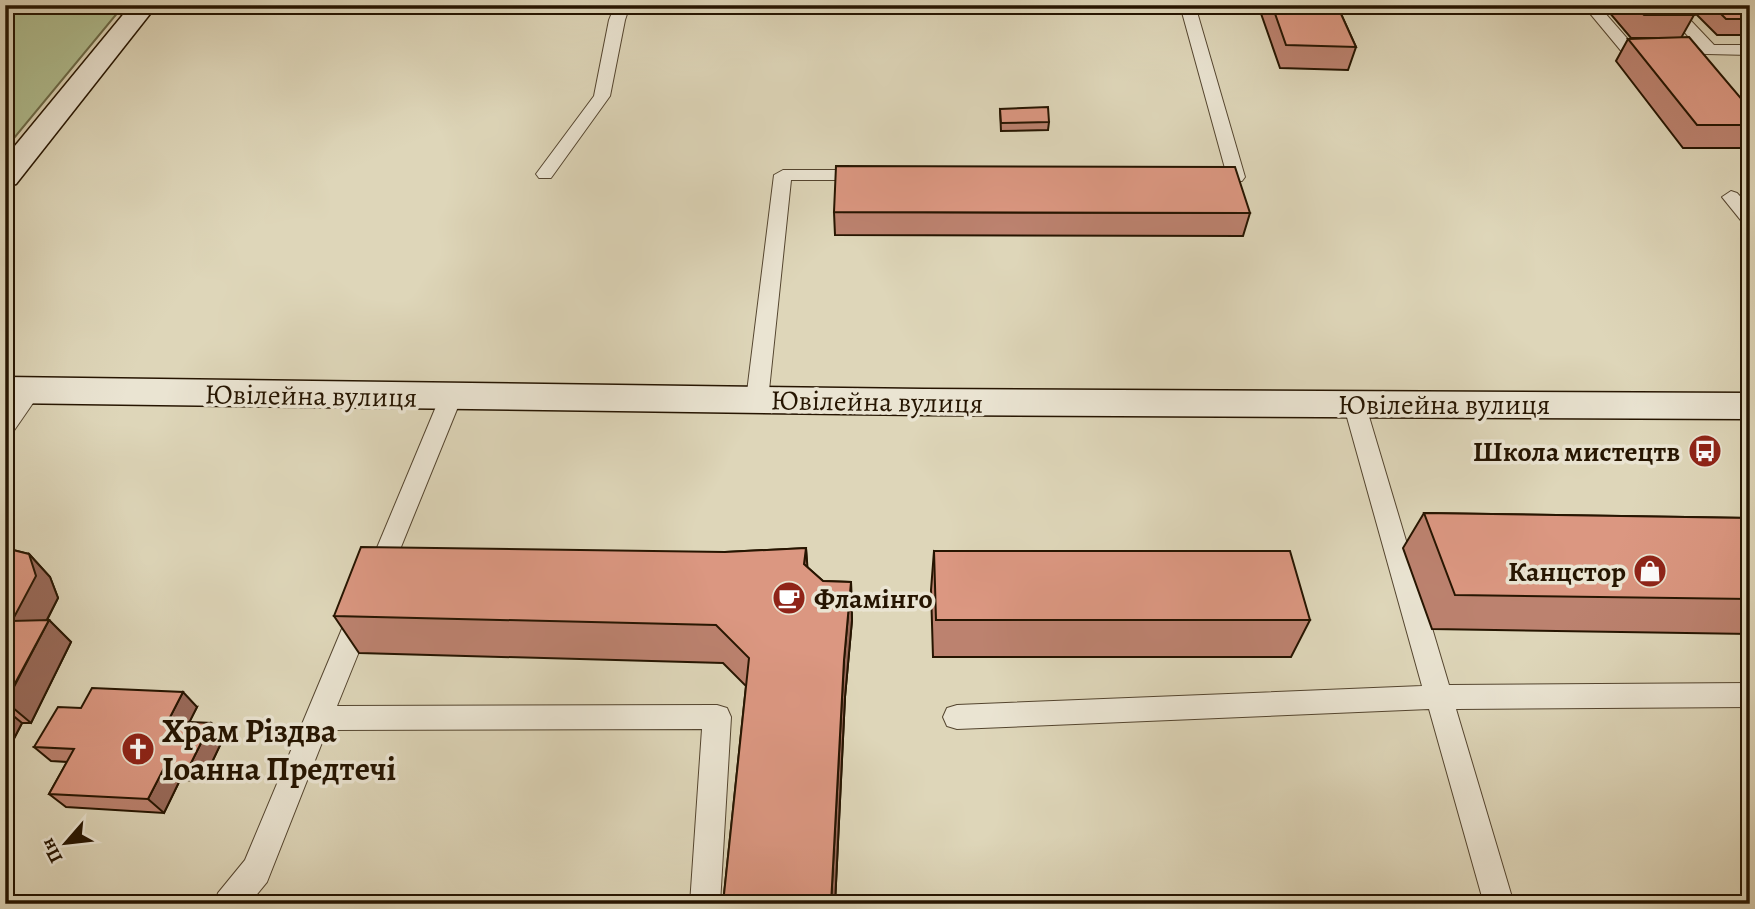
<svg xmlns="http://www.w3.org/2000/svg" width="1755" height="909" viewBox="0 0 1755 909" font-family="Alegreya,serif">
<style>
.green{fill:#b0be90;stroke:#6b6a48;stroke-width:2}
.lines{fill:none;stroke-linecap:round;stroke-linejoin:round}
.lane-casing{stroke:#54452f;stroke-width:2}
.secondary-casing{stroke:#261501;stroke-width:3}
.lane{fill:#eae4d2;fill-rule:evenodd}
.secondary{fill:#eae4d2;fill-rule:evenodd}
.wall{fill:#bc826f;stroke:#261501;stroke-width:2}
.shaded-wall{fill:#996a5a;stroke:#261501;stroke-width:2}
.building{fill:#db9781;stroke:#261501;stroke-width:2}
.labels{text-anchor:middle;stroke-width:7;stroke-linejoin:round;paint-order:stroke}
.street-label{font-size:28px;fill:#261501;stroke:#eae4d2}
.poi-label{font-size:28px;font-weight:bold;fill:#261501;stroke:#eae4d2;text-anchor:end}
.near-poi-label{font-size:33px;font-weight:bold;fill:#261501;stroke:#eae4d2;text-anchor:start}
</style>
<rect width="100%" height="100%" fill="#ded6b9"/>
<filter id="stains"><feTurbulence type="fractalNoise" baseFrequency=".00286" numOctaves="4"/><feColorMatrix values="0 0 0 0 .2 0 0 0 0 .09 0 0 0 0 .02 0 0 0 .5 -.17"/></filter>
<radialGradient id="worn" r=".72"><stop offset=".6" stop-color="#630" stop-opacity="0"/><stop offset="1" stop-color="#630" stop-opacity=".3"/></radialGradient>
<polygon class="green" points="5,5 124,5 5,149"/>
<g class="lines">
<defs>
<g id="lane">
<polygon points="615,5 630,5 625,20 610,96 551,178 539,178 536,174 594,96 609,20"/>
<polygon points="1180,5 1195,5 1245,177 1242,181 1218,182 1209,177 1212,173 1226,172"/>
<polygon points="1583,5 1598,5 1632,44 1696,45 1660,5 1676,5 1714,45 1750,45 1750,55 1622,52"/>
<polygon points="783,170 865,170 874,175 865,180 791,180 768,400 765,406 757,408 749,406 746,400 774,175"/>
<polygon points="1731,191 1737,193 1750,207 1750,225 1743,223 1722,197"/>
<path d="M31 382 39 385 42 390 13 432 5 434C5 414 8 389 31 382Z"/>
<polygon points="451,389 459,391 462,397 390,574 387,581 378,584 369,581 366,574 440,397 443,391"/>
<polygon points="1354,395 1362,397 1365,403 1449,685 1750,683 1750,707 1456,709 1514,904 1484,904 1429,709 957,729 947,726 943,717 947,708 957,705 1422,686 1343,403 1346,397"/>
<polygon points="362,601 371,604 375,612 337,706 717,705 727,708 731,717 720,904 690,904 702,729 327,730 267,882 249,904 214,904 218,893 245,860 349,612 353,604"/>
</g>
<g id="secondary">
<polygon points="131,5 157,5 16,184 5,187 5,158"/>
<polygon points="5,377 924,389 1750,393 1750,419 924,415 5,403"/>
</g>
</defs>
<use href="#lane" class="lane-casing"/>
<use href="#secondary" class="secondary-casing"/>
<use href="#lane" class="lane"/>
<use href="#secondary" class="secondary"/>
</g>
<g class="wall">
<polygon points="1258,5 1337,5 1356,47 1348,70 1280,68"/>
<polygon points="1603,5 1684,5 1694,15 1681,38 1750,109 1750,145 1748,148 1683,148 1616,61 1628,39 1663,38 1631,38"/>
<polygon points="1687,5 1750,5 1750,35 1717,35"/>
<polygon points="1000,109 1049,122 1048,130 1001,131"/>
<polygon points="834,212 1250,213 1243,236 835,235"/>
<polygon points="1424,513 1750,518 1750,634 1432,629 1403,548"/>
<polygon points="5,548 29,554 50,577 58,598 47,620 49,620 71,642 31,723 22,723 5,756"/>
<polygon points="806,548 807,567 823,581 851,582 852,620 845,697 835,904 723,904 746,686 723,663 359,653 334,616 725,552"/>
<polygon points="934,551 1310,620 1291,657 933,657 931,590"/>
<polygon points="197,707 189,722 224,737 203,781 180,780 164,813 66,807 49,794 67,762 51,761 34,747"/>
</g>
<g class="shaded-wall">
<polygon points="806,548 809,587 804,564"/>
<polygon points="29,554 50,577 58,598 35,643 12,621"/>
<polygon points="851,582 852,620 845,697 835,904 831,904 844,660"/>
<polygon points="49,620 71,642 31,723 6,702"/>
<polygon points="183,692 197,707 183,735 168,721"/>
<polygon points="5,709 22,723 5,756"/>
<polygon points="211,723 224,737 203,781 189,767"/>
<polygon points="165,766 180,780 164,813 148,799"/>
</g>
<g class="building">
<polygon points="1272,5 1337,5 1356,47 1286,45"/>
<polygon points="1634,5 1684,5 1694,15 1644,15"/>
<polygon points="1712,5 1750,5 1750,19 1726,19"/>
<polygon points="1689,37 1750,109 1750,125 1697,125 1628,39"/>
<polygon points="1048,107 1049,122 1001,123 1000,109"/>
<polygon points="836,166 1235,167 1250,213 834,212"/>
<polygon points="1424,513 1750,518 1750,599 1455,595"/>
<polygon points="361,547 725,552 806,548 804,564 823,581 851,582 844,660 831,904 723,904 749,658 716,625 334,616"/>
<polygon points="5,548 29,554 36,576 12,621 49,620 5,702"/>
<polygon points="934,551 1290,551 1310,620 936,620"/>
<polygon points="92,688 183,692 168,721 211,723 189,767 165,766 148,799 49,794 74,749 34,747 58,707 81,708"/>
</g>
<defs>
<symbol id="bus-disc" viewBox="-11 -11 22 22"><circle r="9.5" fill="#8f2418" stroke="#eae4d2"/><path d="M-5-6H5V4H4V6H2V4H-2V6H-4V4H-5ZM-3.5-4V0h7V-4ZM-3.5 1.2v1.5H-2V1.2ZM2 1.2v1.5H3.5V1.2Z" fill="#fff"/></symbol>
<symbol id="shop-disc" viewBox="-11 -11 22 22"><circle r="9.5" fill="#8f2418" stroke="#eae4d2"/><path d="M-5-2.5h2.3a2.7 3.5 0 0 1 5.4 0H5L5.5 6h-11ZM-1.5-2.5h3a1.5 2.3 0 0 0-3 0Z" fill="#fff"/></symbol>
<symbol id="cafe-disc" viewBox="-11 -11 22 22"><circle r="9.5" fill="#8f2418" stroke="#eae4d2"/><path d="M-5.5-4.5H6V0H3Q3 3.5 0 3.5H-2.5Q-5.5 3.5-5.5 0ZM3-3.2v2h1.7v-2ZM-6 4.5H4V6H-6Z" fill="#fff"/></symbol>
<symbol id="church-disc" viewBox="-11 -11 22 22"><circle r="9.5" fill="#8f2418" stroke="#eae4d2"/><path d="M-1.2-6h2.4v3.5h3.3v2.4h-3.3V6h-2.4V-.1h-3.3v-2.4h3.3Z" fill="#fff"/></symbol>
</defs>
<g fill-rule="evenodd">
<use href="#bus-disc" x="1686" y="432" width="38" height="38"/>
<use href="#shop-disc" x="1631" y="552" width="38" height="38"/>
<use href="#cafe-disc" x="770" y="579" width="38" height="38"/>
<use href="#church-disc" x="119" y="730" width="38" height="38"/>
</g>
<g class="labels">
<g class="street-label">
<text transform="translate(311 395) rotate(1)" y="10">Ювілейна вулиця</text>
<text transform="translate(877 401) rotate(1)" y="10">Ювілейна вулиця</text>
<text x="1444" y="414">Ювілейна вулиця</text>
</g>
<g class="poi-label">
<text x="1680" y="461">Школа мистецтв</text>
<text x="1626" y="581">Канцстор</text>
<text x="814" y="608" text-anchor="start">Фламінго</text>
</g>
<g class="near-poi-label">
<text x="162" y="742">Храм Різдва<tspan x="162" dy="38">Іоанна Предтечі</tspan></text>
</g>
</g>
<rect width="1755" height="909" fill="none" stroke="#ded6b9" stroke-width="28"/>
<rect x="7" y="7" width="1741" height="895" fill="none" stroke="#261501" stroke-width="3.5"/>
<rect x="14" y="14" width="1727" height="881" fill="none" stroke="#261501" stroke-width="2"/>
<g transform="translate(66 843) rotate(242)" stroke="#eae4d2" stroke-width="5" paint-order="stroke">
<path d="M0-5L12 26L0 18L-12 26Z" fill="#261501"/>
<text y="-10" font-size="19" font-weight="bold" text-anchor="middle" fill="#261501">Пн</text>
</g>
<rect width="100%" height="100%" filter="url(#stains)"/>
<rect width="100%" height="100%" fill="url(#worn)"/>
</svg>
